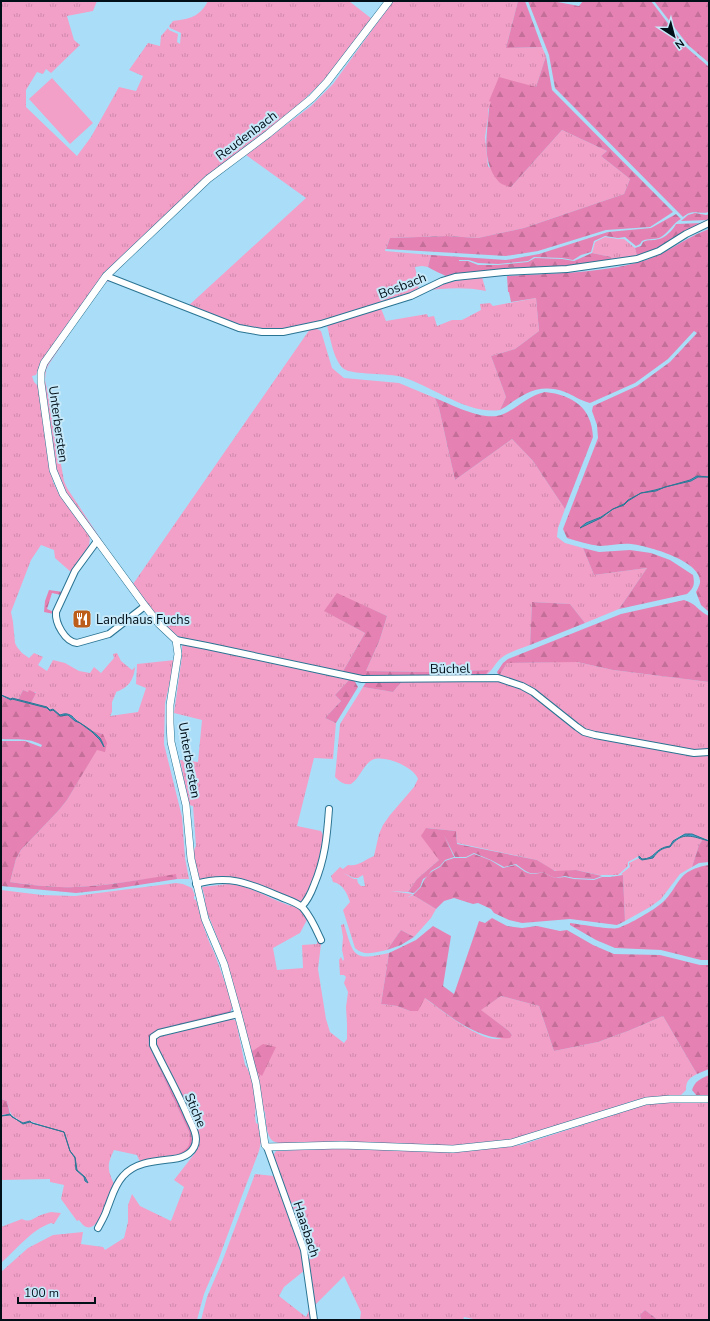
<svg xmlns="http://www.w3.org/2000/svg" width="710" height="1321" viewBox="0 0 710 1321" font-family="'Nunito Sans',sans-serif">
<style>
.grass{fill:url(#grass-tufts)}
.forest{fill:url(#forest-firs)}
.garden{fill:#f2a0c8}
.water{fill:url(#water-waves);stroke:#2e7595}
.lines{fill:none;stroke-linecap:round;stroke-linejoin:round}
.minor-casing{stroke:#2a7493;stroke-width:8}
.tertiary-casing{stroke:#2a7493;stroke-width:8}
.minor{stroke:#fff;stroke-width:6}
.tertiary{stroke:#fff;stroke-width:7}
.labels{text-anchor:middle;stroke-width:4;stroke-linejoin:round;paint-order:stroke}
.street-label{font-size:13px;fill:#000f18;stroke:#c6e9fa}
.poi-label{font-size:13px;fill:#000f18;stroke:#c6e9fa;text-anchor:start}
</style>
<defs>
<pattern id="grass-tufts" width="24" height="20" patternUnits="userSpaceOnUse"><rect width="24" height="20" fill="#f2a0c8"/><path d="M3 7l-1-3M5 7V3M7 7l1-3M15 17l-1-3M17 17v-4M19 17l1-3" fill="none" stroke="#ce89ab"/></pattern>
<pattern id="forest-firs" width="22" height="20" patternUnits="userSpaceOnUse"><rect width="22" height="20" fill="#e582b3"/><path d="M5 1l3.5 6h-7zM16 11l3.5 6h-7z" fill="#c36f99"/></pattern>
<pattern id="water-waves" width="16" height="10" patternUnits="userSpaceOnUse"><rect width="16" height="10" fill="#41a1ca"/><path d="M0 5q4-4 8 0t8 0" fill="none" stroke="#3482a3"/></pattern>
</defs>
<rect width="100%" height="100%" fill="#aadef8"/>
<g class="grass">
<path d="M1 1H97L93 11 67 16 74 40 80 45 51 73 46 69 43 74 37 72 26 90V107L77 156 91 137 119 87 136 91 143 76 129 70 148 43 160 46 161 36 168 28 169 30 178 34 177 42 180 44 181 33 170 28 169 26 173 21C189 19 200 17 208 1H349L372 19 339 64 317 87 293 110 195 187 104 273 41 362 36 375 32 376 34 382 38 386 53 482 58 492 89 535C93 549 79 562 72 573L55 558 54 550 41 545 31 560 11 612 13 622 15 643 17 647 22 653 29 658 34 653 43 657 38 665 47 671 53 660 65 663 79 671 90 673 94 667 101 673 114 658 113 654 117 653 121 661 132 670 135 667C134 680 128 688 116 692V693L112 702V712L110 716 138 712 146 688 136 684 137 664 175 660 165 703 164 744 182 817 185 858 189 879H177L176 875C143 879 108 886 75 887 53 888 31 885 10 882L16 859 21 850 59 810 67 800 97 749 103 734C100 733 96 733 93 732 82 728 75 718 65 714L60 715 47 707 31 703 36 692H28L23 690 18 700 12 698 11 699 1 695Z"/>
<path d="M393 1H518L506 48 542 47 546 56 536 87 489 101H492L488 110V118L485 137 488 166 511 187 562 130 607 151 601 156 630 179 624 194 524 228 478 238 447 236 390 238 385 251 431 255 428 267 422 266 415 267 419 284 418 290C404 295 389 299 374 304 335 318 294 334 251 329L187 307 306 198 246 155 311 106 333 84Z"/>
<polygon points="605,237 618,239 624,239 635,248 637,256 612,261 611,257 592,253 595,242"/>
<path d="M482 277 486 291C465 287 445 288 424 291 446 282 458 280 482 277Z"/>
<path d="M108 280 111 281 105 282 97 292 49 364 46 370 45 380 50 403 64 481 67 488 104 544 133 584 310 329 315 328 321 331 332 368 344 378 399 383 435 398 439 408 455 480 512 439 533 461 565 509 558 528 557 537 565 543 583 548 594 575 647 568 619 609 585 623 570 604 532 602 530 645C520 649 508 652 500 659 494 665 492 671 485 676L489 670 430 672 366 671 380 639 387 616 337 594 325 611 365 633 342 673 179 638 162 623 133 584 132 585 73 504 64 491 55 468 43 384V373L47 363 95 293 104 282Z"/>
<path d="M536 298 539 331 515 349 491 356 506 397 500 410C468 415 432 386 402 377 389 373 352 375 344 369 334 362 330 337 327 325L380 306 386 321 427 314 428 317 434 316 437 326 452 320H462L481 310 480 304 490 303 493 306Z"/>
<path d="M184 643 349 680 335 695 341 701 325 718 336 723 333 759 314 758 297 826 321 831 325 839 316 877 304 901 300 902 296 901 248 881 238 878 201 880 199 878C198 869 190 855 196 846L193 806 189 805 180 760 198 762 202 720 174 713 182 656V646Z"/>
<polygon points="561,662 577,662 613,670 709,682 709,750 684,751 587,731 570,720 534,690 499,676 507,663"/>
<path d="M488 680 505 682 532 693 579 731 684 754H709V840C692 835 682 828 670 846 662 847 657 850 652 857L642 859 639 856 628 862V866L618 875H599L576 870 559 872 551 869 537 860 457 843 456 831 427 828 439 860 417 879 408 892 390 891 364 881 363 875 358 878H354L343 873 354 879H357L358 883 361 886H365L364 881 390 891 413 894 407 898 413 895 436 909 431 918 414 937 401 930 387 950C376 952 364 957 355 948L343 910 350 902C347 893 343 884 333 882L331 876 340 867 343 869 348 865C358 867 366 859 374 856L379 834 383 825 390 815 414 787 418 779C414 767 384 754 372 760 363 765 360 778 351 784 344 785 340 782 335 777L340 724 363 687 393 692 402 681Z"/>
<path d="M685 835H692L703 839 699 845 692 867 680 874 661 899 650 907 625 921 623 875 621 874 630 867 629 863 639 858 642 860 653 858C658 851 662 848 670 847L674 842Z"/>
<path d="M176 883 183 884 192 888 195 896H194V899L196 900C201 917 205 934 213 950L214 952 233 1005 230 1011 157 1029 148 1035 149 1046 189 1132C190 1136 191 1140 190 1145 185 1158 152 1158 140 1162L137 1155 114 1150C107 1165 107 1168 114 1184 109 1196 96 1246 79 1220L77 1221 61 1199 64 1185 50 1182V1179L1 1180V1116L10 1115 23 1124 30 1121 32 1123 64 1132 70 1151 75 1158 76 1170 84 1177 86 1181 85 1177 77 1170 75 1157 70 1151 64 1132 53 1129 30 1121 23 1123C10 1113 12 1119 7 1101L1 1099V890L42 895 75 896Z"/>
<path d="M228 884C254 885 275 904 300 908L308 918 300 933 273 948 277 970 303 968 302 945 317 944V935L321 944 318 969 326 1019 330 1032 344 1043 347 1039V1024L346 1007 348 992 344 983 346 977 344 975H340L339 960 341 957 343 961 344 959 342 950 343 937 341 925 344 924C354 957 353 961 389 953L381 1004 397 1006 410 1011 425 998C441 1010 477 1039 496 1039 501 1039 507 1036 512 1035L509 1031 480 1010 501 996 539 1006 554 1051 598 1042 628 1031 663 1016 697 1074C689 1078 686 1081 686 1090L680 1096H659L633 1101 526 1137C504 1141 473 1145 451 1146 415 1146 380 1142 345 1142 329 1142 287 1147 275 1142 266 1139 266 1121 265 1112L263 1109 256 1071 262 1075 251 1052 227 962 207 912 204 902 205 898 202 887Z"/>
<path d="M231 1018 236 1021 245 1065C251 1072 255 1093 256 1101 256 1109 254 1115 256 1123L258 1124 261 1142 259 1151 240 1201 218 1261 204 1294 197 1320H1V1272L28 1248 53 1235 83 1232 81 1244 103 1247 105 1250 124 1238 128 1222V1205L132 1194 140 1206 171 1221 184 1187 174 1180 195 1153 198 1139 193 1120 156 1044V1039L160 1035Z"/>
<path d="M660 1102 709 1103V1320H658L645 1310 640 1315 641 1320H478L464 1317 463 1320C451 1320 441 1318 430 1320H360L361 1312 344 1276 314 1306 307 1249 273 1156 276 1151 344 1148 453 1152 521 1145 644 1105Z"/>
<polygon points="255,1174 274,1176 301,1251 305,1270 284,1287 279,1296 306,1317 310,1308 311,1319 201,1320 207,1297 222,1262"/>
<path d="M51 1212 61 1213 54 1224 51 1223C31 1230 17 1249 1 1263V1227L22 1219C31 1223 33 1218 41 1215 44 1214 47 1213 51 1212Z"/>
</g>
<g class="forest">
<polygon points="518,1 525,1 542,47 506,48"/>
<path d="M528 1H552L579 6 583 1H651L686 47 709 67V212C698 215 693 208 683 217L555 88 549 55Z"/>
<polygon points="654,1 709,1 709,63 688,45"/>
<path d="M546 56 552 90 673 212 650 227 606 230 538 251 506 256 386 249 390 238 447 236 478 238 524 228 624 194 630 179 601 156 607 151 562 130 511 187C507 186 502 185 499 182 483 165 486 141 488 120 489 112 488 109 491 102L489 101 499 77 536 87Z"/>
<polygon points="695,213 706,215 709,214 709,220 681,221 688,215"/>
<path d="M676 214 681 219C673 223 669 232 661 237 656 240 648 238 642 241L640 244 636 246 625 237 618 238 605 236 594 241 591 252 581 255 573 260 562 258 534 257 528 261 498 264 478 263 469 260H459V261H468L478 265H498L528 262 535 258 562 259 574 261 592 253 611 257 612 261 567 266 465 273C460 274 454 277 449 277 447 277 431 269 428 267L431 255 506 260 539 254 608 232 651 228Z"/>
<path d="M702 223 658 248 637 256 635 248 641 246 643 242C649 239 653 241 659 239 665 238 674 229 676 224Z"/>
<path d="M709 229V476H697L691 480 655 490 641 493 628 500 624 504 613 509 607 514 586 523 580 528 586 524 608 514 613 509 624 505 628 501 641 493 656 491 665 487 691 481 698 477H709V612L701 605 696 592C697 590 699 586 700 583 703 561 648 546 631 544 621 543 611 546 600 546 589 545 578 541 567 538L563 529 598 438 597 425 592 411 593 406 637 386 670 362 697 333 694 331 668 359 635 383 590 403C581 401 573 395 565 392 536 382 523 396 500 410L506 397 491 356 515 349 539 331 536 298 511 302 509 292H508L507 276C552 273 599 274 643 261 667 254 686 237 709 229Z"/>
<path d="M545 392C573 395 592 408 593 437L565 509 533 461 512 439 455 480 439 408 435 398C453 405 482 421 501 415 517 409 527 396 545 392Z"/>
<path d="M583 548 599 552 630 550 651 553 670 560 693 575C695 584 694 588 687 594L619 609 647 568 594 575Z"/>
<polygon points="49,590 63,592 61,595 52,593 47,609 54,612 54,614 44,612 45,601"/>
<polygon points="337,593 387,616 380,639 366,671 430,672 489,670 485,676 363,677 342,673 365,633 324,611"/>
<path d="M684 600C696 603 699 612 709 616V682L613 670 577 662 507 663 499 676 497 672 503 663 508 659 621 614Z"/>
<polygon points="532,602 570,604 585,623 530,645"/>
<polygon points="349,680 354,680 358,687 336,723 325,718 341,701 335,695"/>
<polygon points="367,681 402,681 393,692 363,687"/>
<polygon points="23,690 28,692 29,690 36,693 31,703 18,700"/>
<path d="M1 696 11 700 12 699 47 708 50 711 53 710 60 716 68 715C76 720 84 726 92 732 94 735 97 736 100 740 102 742 102 744 104 747L101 740 92 731 103 734 107 743 105 752 97 750 67 800 59 810 21 850 16 859 10 882C31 885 53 888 75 887 109 886 143 879 176 874L177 879 113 889 76 893 1 886V741H25L41 747 42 745C27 737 17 740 1 739Z"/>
<path d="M426 828 456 831 457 844 537 860 555 871 576 870 602 876 594 879 574 878 565 876 555 878 542 872C529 876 526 871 516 864L504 867 491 860 474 853 466 857H455L444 835 454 857 445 860 440 866 431 871 428 876 423 879 420 887 414 893 408 892 417 879 439 860 421 836Z"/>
<polygon points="703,839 709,841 709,862 699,863 692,867 699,845"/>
<path d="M474 854 490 860 503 868 515 865C526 872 529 877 542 872L555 878 565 877 574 879 594 880 602 877H610L623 875 625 921 617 925 570 919 522 923 509 920 494 913 491 909 478 903 473 904 454 898 444 901 436 909 413 895 421 887 424 880 431 872 440 867 445 861 454 858H466Z"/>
<path d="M709 865V960H701L661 950 615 948 596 940 570 925V923C579 924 611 930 618 928 630 924 654 910 663 902 671 895 675 885 682 877 688 870 700 866 709 865Z"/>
<path d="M492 918 507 926 522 928 537 926 560 931 567 930 593 945 614 954 660 955 700 965H709V1069L697 1074 663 1016 628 1031 598 1042 554 1051 539 1006 501 996 481 1010 509 1031 512 1035 510 1038C478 1041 450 1016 425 998L418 1011H410L397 1006 381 1004 389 953 416 940 433 926 451 936 443 986 454 994 479 921 485 923Z"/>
<polygon points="401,930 414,937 401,945 387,950"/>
<path d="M233 1005 230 1013 158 1031 150 1045 188 1122C195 1142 195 1154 171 1157 186 1150 192 1149 189 1132L149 1046 148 1035 157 1029 229 1011Z"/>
<polygon points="263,1044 276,1047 262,1076 256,1071 251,1052"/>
<path d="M709 1075V1096H697L692 1090C695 1081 700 1079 709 1075Z"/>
<polygon points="1,1099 7,1101 10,1114 1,1115"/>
<polygon points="645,1310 658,1320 641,1320 640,1315"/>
</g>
<polygon class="garden" points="52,78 93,123 70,144 29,99"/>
<g class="water">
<polygon points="697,476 709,477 698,477 691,481 665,487 656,491 641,493 628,501 624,505 613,509 601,518 580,528 586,523 601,517 613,509 624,504 628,500 641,493 655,490 690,480"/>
<path d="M1 695 11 699 12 698 47 707 50 710 53 709 60 715C63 714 66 713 70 715 73 716 74 719 77 721 85 726 93 731 100 738 102 741 103 744 104 747L100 740 92 732 80 723 75 721 68 715 60 716 53 710 50 711 47 708 12 699 11 700Z"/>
<path d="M685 834H692L709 841C693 837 682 830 670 847 662 848 658 851 653 858L642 860 639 858V856L642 859C656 859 654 848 670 846L673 841Z"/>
<polygon points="10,1114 12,1117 23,1123 30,1121 32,1123 64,1132 70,1151 75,1157 77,1170 85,1177 88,1183 85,1181 84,1177 76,1170 75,1158 70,1151 64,1132 32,1123 30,1122 23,1124 10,1115 1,1116"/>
</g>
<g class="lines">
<defs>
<g id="minor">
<polyline points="106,276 239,328 262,332 283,332 321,324 411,296 442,281 455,277 504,272 567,269 637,259 659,251 686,234 709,223"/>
<path d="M97 541 75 571 56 612C55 623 65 642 77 643L109 634 145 606"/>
<polyline points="176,640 207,646 362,679 498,678 522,686 533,692 577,727 584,732 595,735 694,753 709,752"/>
<path d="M196 884C230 874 250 884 281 897 288 900 298 903 303 908 311 917 316 929 321 940"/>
<path d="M302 906C308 900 311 893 314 885 325 859 327 837 329 809"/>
<polyline points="267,1147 304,1250 314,1320"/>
<path d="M98 1228C101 1222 105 1216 107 1209 112 1197 114 1186 123 1176 135 1162 155 1161 173 1159 184 1158 196 1152 196 1139 196 1132 192 1125 189 1119 179 1094 165 1070 153 1045V1037L159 1033 238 1014"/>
</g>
<polyline id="tertiary" points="389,1 327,82 312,98 268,134 208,179 106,276 44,363 41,372 41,383 53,470 63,494 145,606 159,624 176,640 178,654 170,705 170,723 171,742 186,805 191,859 205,919 224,964 238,1014 256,1083 265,1145 267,1147 342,1145 453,1149 511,1143 646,1101 670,1099 709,1099"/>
</defs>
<use href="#minor" class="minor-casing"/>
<use href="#tertiary" class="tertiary-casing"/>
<use href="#minor" class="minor"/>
<use href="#tertiary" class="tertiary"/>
</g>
<defs>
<symbol id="restaurant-square" viewBox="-11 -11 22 22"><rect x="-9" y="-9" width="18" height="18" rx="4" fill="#bd5d1a" stroke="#c6e9fa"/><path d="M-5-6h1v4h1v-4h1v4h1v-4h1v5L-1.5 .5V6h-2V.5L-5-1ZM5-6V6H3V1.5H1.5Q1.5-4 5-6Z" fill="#fff"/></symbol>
</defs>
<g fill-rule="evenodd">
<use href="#restaurant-square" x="71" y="608" width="22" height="22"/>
</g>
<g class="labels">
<g class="street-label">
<text transform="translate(246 135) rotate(-37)" y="5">Reudenbach</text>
<text transform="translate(402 285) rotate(-21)" y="5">Bosbach</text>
<text transform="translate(59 424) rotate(82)" y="5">Unterbersten</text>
<text transform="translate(450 668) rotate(-1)" y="5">Büchel</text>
<text transform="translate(190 760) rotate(80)" y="5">Unterbersten</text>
<text transform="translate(196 1110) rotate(67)" y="5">Stiche</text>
<text transform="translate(307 1229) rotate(72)" y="5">Haasbach</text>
</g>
<g class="poi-label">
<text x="96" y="624">Landhaus Fuchs</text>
</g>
</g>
<rect width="710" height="1321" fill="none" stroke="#000f18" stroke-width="4"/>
<g transform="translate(674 36) rotate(144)" stroke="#c6e9fa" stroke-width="3" paint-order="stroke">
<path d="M0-3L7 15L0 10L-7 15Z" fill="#000f18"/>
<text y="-6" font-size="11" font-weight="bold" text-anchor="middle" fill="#000f18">N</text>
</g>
<path d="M18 1297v6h77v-6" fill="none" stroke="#000f18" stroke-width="2"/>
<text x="24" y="1297" font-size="12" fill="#000f18" stroke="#c6e9fa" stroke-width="3" paint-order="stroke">100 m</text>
</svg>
